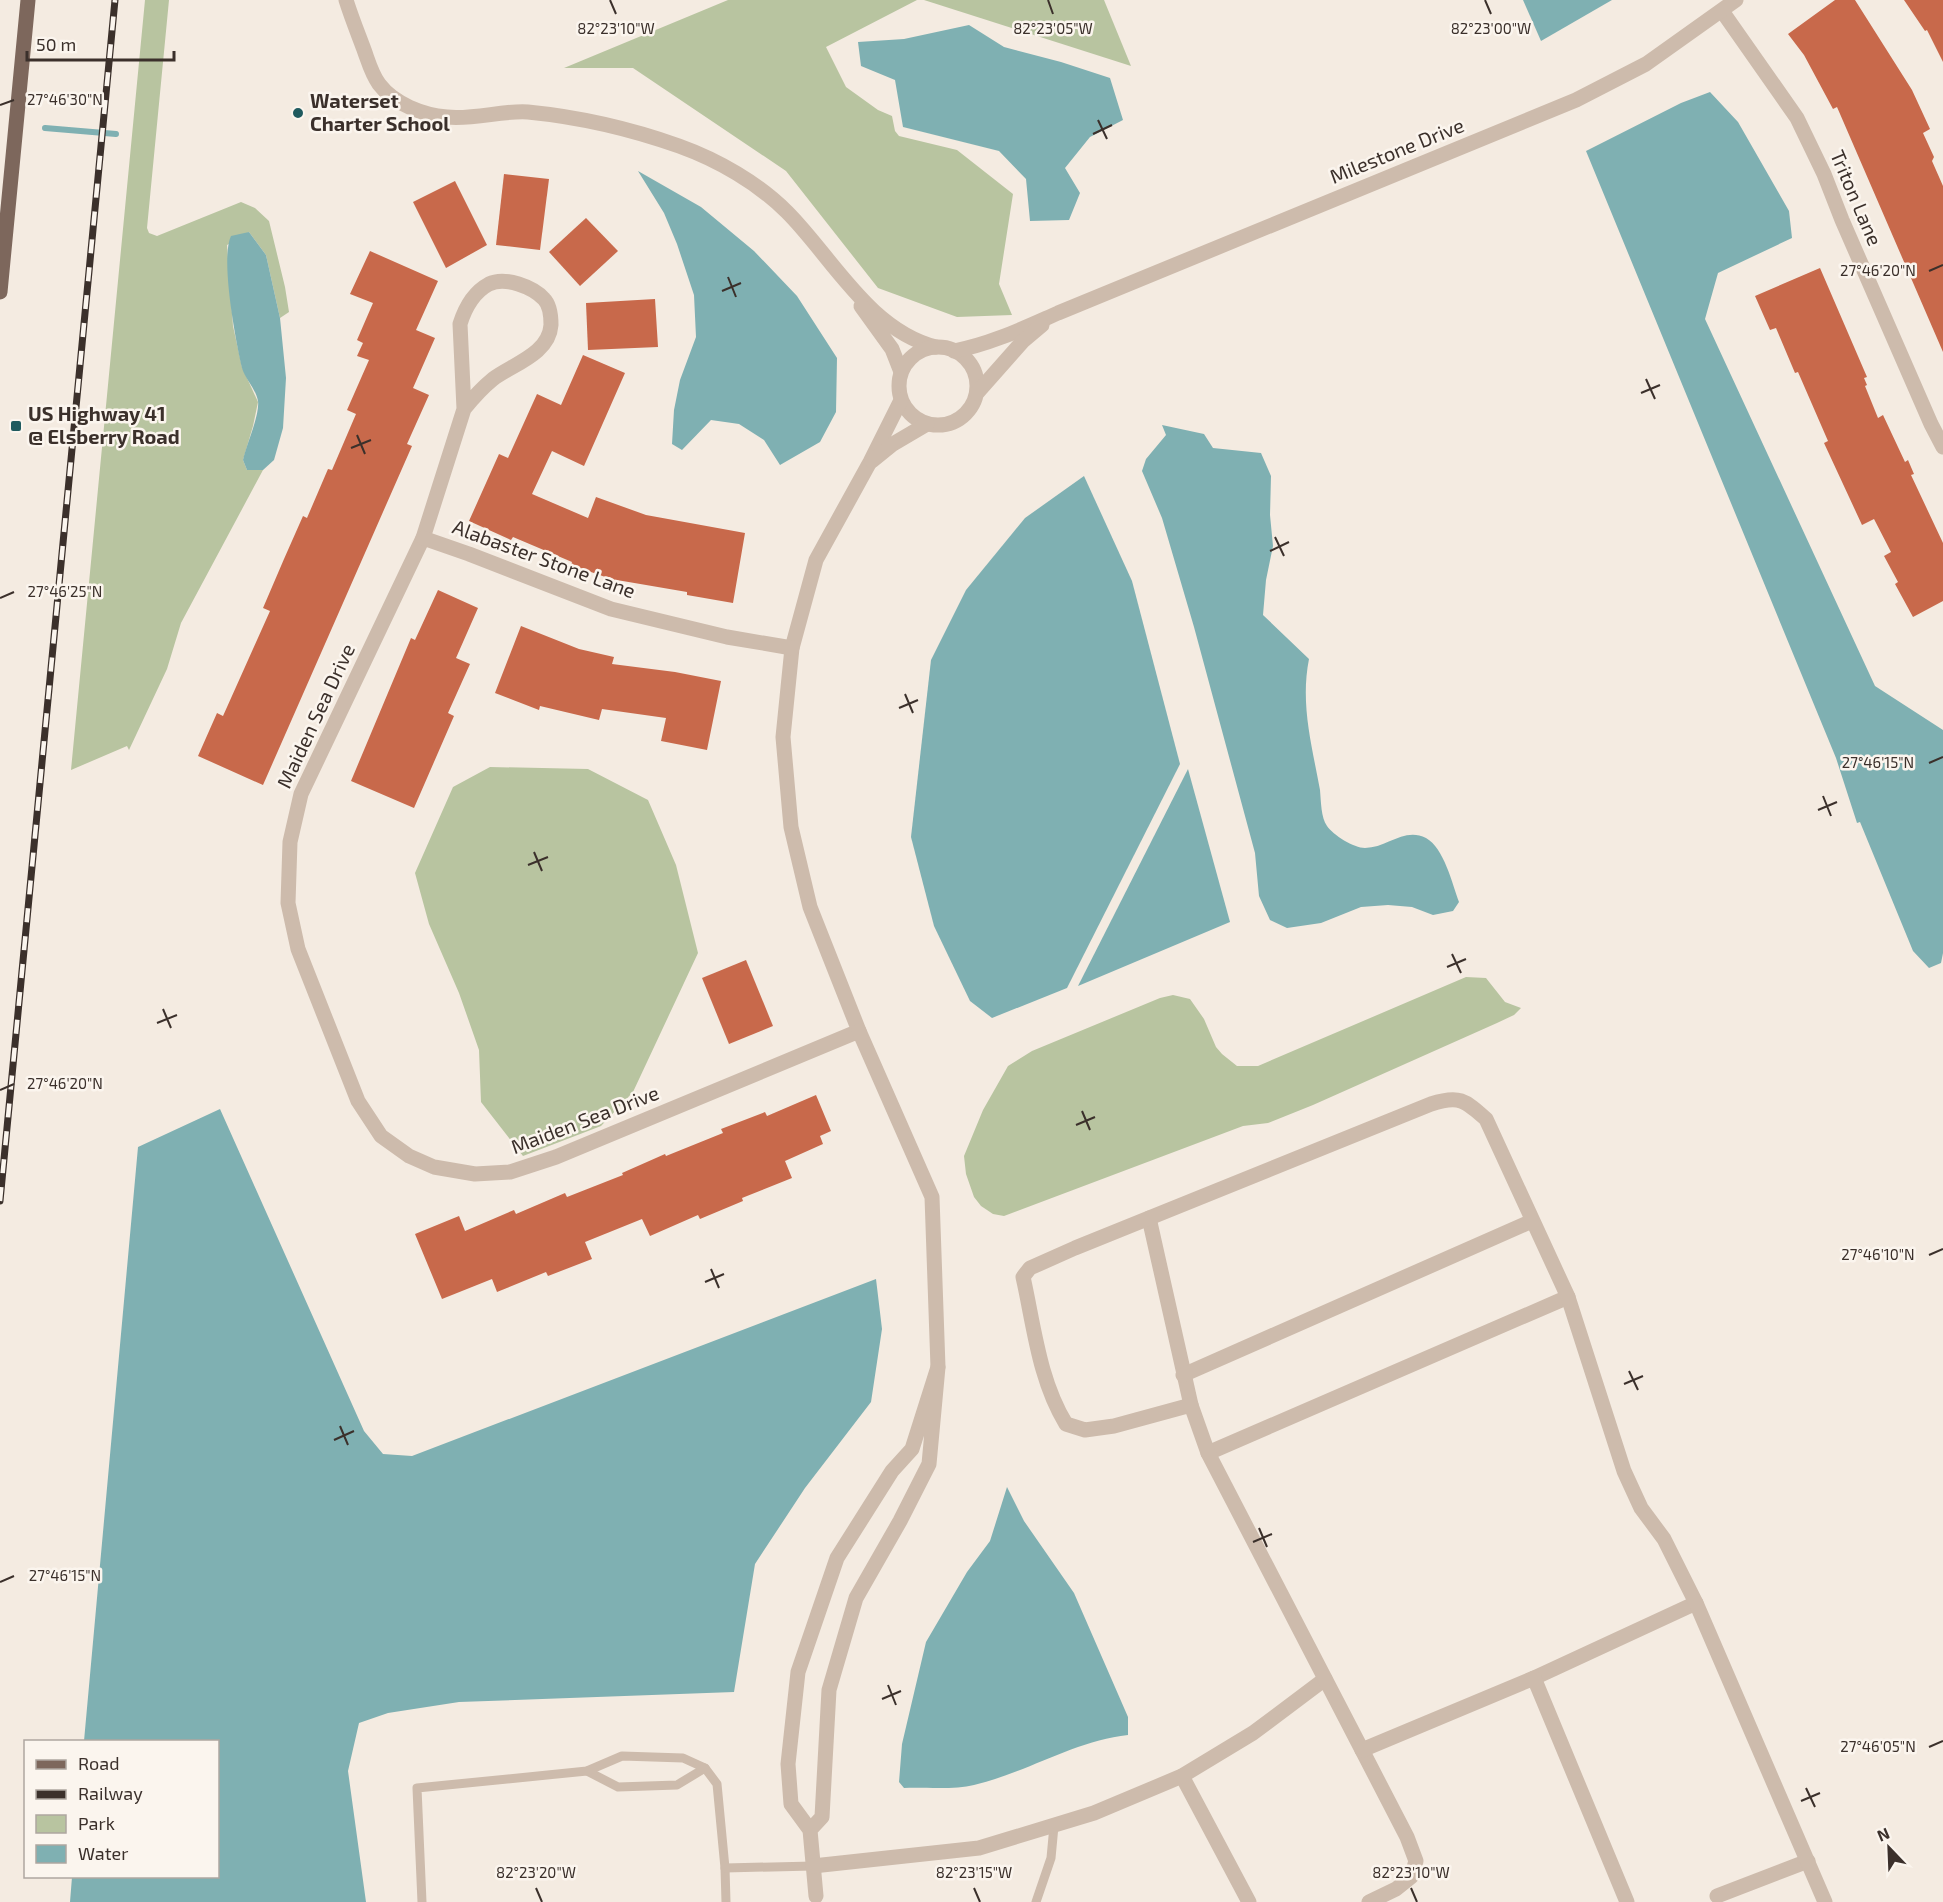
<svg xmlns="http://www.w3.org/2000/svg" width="1943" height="1902" viewBox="0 0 1943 1902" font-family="'Exo 2',sans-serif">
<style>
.green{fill:#b8c4a0}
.water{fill:#7fb0b2}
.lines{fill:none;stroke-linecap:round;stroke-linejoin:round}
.stream{stroke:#7fb0b2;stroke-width:6}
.building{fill:#c8694b}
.lane{stroke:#cdbbac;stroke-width:9}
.street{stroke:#cdbbac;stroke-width:15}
.primary{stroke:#7d675c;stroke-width:15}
.rail-casing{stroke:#3b302b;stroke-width:7}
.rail{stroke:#fbf5ee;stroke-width:4.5;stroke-dasharray:14;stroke-linecap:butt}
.ticks{fill:none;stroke:#3b302b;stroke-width:2}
.poi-dot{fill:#1f5a5e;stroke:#fbf5ee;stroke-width:2}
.labels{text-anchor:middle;stroke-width:5;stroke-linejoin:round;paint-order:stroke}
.poi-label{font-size:20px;font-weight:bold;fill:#3b302b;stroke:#fbf5ee;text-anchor:start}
.street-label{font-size:20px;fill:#3b302b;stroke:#fbf5ee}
.ticks-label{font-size:15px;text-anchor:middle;fill:#3b302b;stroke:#fbf5ee;stroke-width:5;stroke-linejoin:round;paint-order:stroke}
</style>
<rect width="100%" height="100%" fill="#f4ebe1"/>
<g class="green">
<polygon points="145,0 169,0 147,228 149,233 157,236 241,202 255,208 269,221 285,287 289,312 280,318 266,255 249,232 227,245 233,326 242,367 258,402 253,426 243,460 247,470 263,470 181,623 167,669 129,750 127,746 71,770"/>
<polygon points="728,0 917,0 826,47 846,87 878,110 892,116 895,131 899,136 957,150 1013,194 999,284 1012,315 957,317 878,288 786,171 633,68 564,68"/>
<polygon points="924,0 1104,0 1131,66"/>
<polygon points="490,767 588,769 648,800 676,865 698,953 633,1092 601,1126 523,1156 481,1102 479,1050 459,993 429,924 415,873 453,787"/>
<polygon points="1466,977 1486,978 1505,1002 1521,1008 1514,1015 1497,1023 1313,1105 1268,1123 1243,1126 1004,1216 993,1214 981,1206 974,1197 966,1174 964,1156 983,1110 1008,1066 1032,1051 1160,998 1173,995 1190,999 1204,1019 1216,1047 1222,1054 1237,1066 1258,1066"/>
</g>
<g class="water">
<polygon points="1523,0 1612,0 1541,41"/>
<polygon points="969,25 1004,47 1061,62 1110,78 1123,120 1090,137 1065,168 1080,193 1069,220 1030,221 1026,179 999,151 903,127 895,80 861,66 858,42 904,39"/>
<polygon points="1710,92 1738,122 1789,211 1792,238 1718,273 1705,319 1875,686 1943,730 1943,953 1941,963 1929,968 1913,951 1860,822 1857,823 1836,758 1586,151 1681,103"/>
<polygon points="638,171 701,207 754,251 797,296 837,358 836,412 820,442 780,465 764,440 739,424 711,420 682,450 672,444 674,410 680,380 696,337 694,295 677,244 664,213"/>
<path d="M249 232 266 255 280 318 286 378 283 428 274 460 263 470H247L243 460C246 445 260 415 258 401 256 389 245 379 242 368 236 342 220 259 231 236Z"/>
<path d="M1162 425 1204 434 1213 448 1261 453 1271 476 1270 515 1273 546 1266 580 1263 615 1309 659C1300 704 1312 746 1320 790 1321 801 1321 818 1327 826 1333 835 1354 848 1365 848 1387 848 1404 827 1426 838 1444 848 1452 883 1459 902L1453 911 1433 915 1412 907 1388 905 1361 907 1321 923 1287 928 1270 920 1259 896 1255 853 1194 627 1162 518 1142 471 1146 459 1166 435Z"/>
<polygon points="1084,476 1132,581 1180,764 1067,988 992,1018 970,1001 934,926 911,837 931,660 966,590 1025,518"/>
<polygon points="1188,769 1230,922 1078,986"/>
<polygon points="220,1109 364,1431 383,1454 412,1456 876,1279 882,1329 871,1402 805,1488 755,1564 734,1692 459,1702 388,1713 359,1723 348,1771 366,1902 70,1902 72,1877 218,1876 218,1742 84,1741 138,1147"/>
<path d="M1007 1487 1024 1521 1074 1593 1128 1717V1735C1074 1741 1026 1773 974 1785 955 1790 924 1787 904 1788L899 1782 902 1744 926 1642 967 1572 990 1541Z"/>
</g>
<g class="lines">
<polyline class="stream" points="45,128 116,134"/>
</g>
<g class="building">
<polygon points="1835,0 1855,0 1912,90 1930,129 1923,133 1934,157 1932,161 1943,186 1943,352 1837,107 1833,109 1804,55 1788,34"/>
<polygon points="1904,0 1943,0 1943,62 1927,30 1925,31"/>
<polygon points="504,174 549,179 540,250 496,245"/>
<polygon points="455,181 487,245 446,268 413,202"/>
<polygon points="586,218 618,251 580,286 549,252"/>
<polygon points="370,251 438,281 416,330 435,338 413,388 429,395 407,444 412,446 263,785 198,756 217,713 223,716 270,611 263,608 284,559 303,516 307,518 328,469 332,470 356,414 347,410 369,360 357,356 363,343 357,340 373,303 350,294"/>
<polygon points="1820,268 1867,377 1864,378 1867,385 1865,386 1878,418 1883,415 1905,462 1908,460 1914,474 1911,475 1943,543 1943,601 1913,617 1895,584 1898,582 1884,556 1891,552 1874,519 1862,525 1824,443 1828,441 1798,372 1795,373 1776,328 1770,330 1755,296"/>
<polygon points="655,299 658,347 588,350 586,303"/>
<polygon points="583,355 625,373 584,466 552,451 532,494 588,518 596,497 646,515 745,533 733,603 687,595 687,592 611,579 571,565 572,562 513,537 511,540 469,521 499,454 508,458 537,394 561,405"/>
<polygon points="438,590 478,608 456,658 470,664 448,713 454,716 414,808 351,781 411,638 415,640"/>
<polygon points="521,626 579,649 614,657 612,664 675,672 721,681 707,750 661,741 666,718 602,709 599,720 540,706 539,710 495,693"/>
<polygon points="746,960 773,1026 729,1044 702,978"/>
<polygon points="816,1095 831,1131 820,1136 823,1144 785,1161 792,1178 742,1198 743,1201 700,1219 698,1215 650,1236 642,1219 585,1242 592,1259 548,1276 546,1272 497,1292 492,1279 442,1299 415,1234 459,1216 465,1231 514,1210 516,1214 565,1193 567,1197 623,1175 622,1173 665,1154 666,1156 723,1133 721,1129 765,1112 767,1116"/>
</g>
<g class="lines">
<g class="lane">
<polyline points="587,1771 618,1787 677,1785 705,1768"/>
<polyline points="725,1868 726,1902"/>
<polyline points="422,1902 417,1788 587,1771 622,1756 683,1758 705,1768 717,1784 725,1868 813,1866"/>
<polyline points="1036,1902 1051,1858 1054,1826"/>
</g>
<g class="street">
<path d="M346 0C351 16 357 31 363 47 368 60 371 73 379 84 394 104 423 115 447 117 473 120 504 110 528 112 579 117 631 129 679 146 718 160 758 183 787 212 832 257 869 330 936 347"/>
<polyline points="1722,11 1797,118 1824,174 1842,220 1931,424 1943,447"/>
<polyline points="861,306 892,349 901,372"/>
<circle cx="938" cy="386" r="39"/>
<path d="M954 351C991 344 1024 328 1058 313L1576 100 1646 64 1736 0"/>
<polyline points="977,393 1023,341 1042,325"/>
<path d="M464 409C473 398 482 388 493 379 513 364 549 354 551 325 551 317 550 305 544 299 533 287 505 276 489 284 474 292 465 308 460 324L464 409 423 538 301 794 290 842 288 903 298 949 358 1101 381 1136 409 1156 434 1167 475 1174 510 1172 556 1157 859 1031 810 907 791 827 783 737 792 648 816 560 870 462 901 400"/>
<polyline points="872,461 893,444 927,424"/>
<polyline points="423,538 469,554 611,609 727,637 792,648"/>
<polyline points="859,1031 932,1197 938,1367"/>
<polyline points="1149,1218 1191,1405"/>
<polyline points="1183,1375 1532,1221"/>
<polyline points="1208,1453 1568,1297"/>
<polyline points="1534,1678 1696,1603"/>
<polyline points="1362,1750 1407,1837 1416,1861 1411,1877 1396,1889 1369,1902"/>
<polyline points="1182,1776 1249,1902"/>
<polyline points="810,1830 822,1817 829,1690 856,1598 900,1521 929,1464 938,1367 912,1449 892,1471 837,1558 798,1672 788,1764 791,1804 810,1830 816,1896"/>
<polyline points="813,1866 979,1848 1094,1813 1182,1776 1253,1733 1325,1679"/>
<polyline points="1717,1896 1808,1861"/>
<path d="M1627 1902 1534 1678 1362 1750 1208 1453 1191 1405 1114 1426 1085 1430 1066 1424C1039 1380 1034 1326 1023 1277L1030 1268 1075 1248 1431 1104C1459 1095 1465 1100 1486 1119L1568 1297 1624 1471 1641 1508 1664 1539 1696 1603 1825 1902"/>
</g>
<polyline class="primary" points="0,292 28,0"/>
<defs>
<polyline id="rail" points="0,1201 115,0"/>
</defs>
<use href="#rail" class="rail-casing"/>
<use href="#rail" class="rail"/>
</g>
<path class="ticks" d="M610 0 616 14M1048 0 1053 14M1485 0 1491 14M0 105 14 100M1098 120 1107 139M1093 134 1112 125M1929 271 1943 265M728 277 736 297M722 291 741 283M1646 379 1655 399M1641 393 1660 385M357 435 365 454M351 448 371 440M1275 537 1284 556M1270 551 1289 542M0 598 14 592M905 694 913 713M899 708 918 700M1929 763 1943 757M1823 796 1831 816M1818 810 1837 802M534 852 542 871M528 865 548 857M1452 954 1461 973M1447 967 1466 959M163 1009 171 1028M157 1023 177 1015M0 1090 14 1084M1082 1111 1090 1130M1076 1125 1095 1117M1929 1255 1943 1249M711 1269 719 1288M705 1282 724 1274M1629 1371 1638 1390M1624 1384 1643 1376M340 1426 348 1445M334 1440 354 1431M1259 1528 1267 1547M1253 1542 1272 1534M0 1582 14 1576M888 1685 896 1705M882 1699 901 1691M1929 1747 1943 1741M1806 1788 1815 1807M1801 1801 1820 1793M536 1888 542 1902M974 1888 980 1902M1411 1888 1417 1902"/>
<g class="poi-dot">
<circle cx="298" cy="113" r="6"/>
<rect x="10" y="420" width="12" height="12" rx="3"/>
</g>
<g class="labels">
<g class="poi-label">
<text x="310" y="108">Waterset<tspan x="310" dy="23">Charter School</tspan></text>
<text x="28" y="421">US Highway 41<tspan x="28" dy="23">@ Elsberry Road</tspan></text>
</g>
<g class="street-label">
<text transform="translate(1397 151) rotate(-22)" y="7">Milestone Drive</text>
<text transform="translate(1856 198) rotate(67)" y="7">Triton Lane</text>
<text transform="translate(544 559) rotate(20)" y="7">Alabaster Stone Lane</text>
<text transform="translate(316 716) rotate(-65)" y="7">Maiden Sea Drive</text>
<text transform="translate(585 1120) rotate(-21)" y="7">Maiden Sea Drive</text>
</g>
</g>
<g class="ticks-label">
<text x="616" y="34">82°23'10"W</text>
<text x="1053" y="34">82°23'05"W</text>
<text x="1491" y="34">82°23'00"W</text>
<text x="65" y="105">27°46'30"N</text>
<text x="1878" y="276">27°46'20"N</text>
<text x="65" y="597">27°46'25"N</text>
<text x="1878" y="768">27°46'15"N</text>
<text x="65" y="1089">27°46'20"N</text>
<text x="1878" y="1260">27°46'10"N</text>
<text x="65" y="1581">27°46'15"N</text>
<text x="1878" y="1752">27°46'05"N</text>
<text x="536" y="1878">82°23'20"W</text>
<text x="974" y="1878">82°23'15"W</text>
<text x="1411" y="1878">82°23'10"W</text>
</g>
<rect x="24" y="1740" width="195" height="138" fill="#fbf5ee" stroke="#aea6a0" stroke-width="1.5"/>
<rect x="36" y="1760" width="30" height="9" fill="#7d675c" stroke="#aea6a0" stroke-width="1.5"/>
<text x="78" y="1770" font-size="18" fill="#3b302b">Road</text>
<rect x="36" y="1790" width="30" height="9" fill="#3b302b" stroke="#aea6a0" stroke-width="1.5"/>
<text x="78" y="1800" font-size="18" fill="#3b302b">Railway</text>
<rect x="36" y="1815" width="30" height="18" fill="#b8c4a0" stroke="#aea6a0" stroke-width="1.5"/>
<text x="78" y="1830" font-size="18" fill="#3b302b">Park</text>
<rect x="36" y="1845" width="30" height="18" fill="#7fb0b2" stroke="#aea6a0" stroke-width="1.5"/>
<text x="78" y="1860" font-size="18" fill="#3b302b">Water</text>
<g transform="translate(1889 1848) rotate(337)" stroke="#fbf5ee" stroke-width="4.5" paint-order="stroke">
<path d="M0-4.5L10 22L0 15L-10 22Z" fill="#3b302b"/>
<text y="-9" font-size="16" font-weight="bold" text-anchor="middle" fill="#3b302b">N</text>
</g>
<path d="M27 51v9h147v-9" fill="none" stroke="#3b302b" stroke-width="3"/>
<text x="36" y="51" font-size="18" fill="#3b302b" stroke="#fbf5ee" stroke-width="4.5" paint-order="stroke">50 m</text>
</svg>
